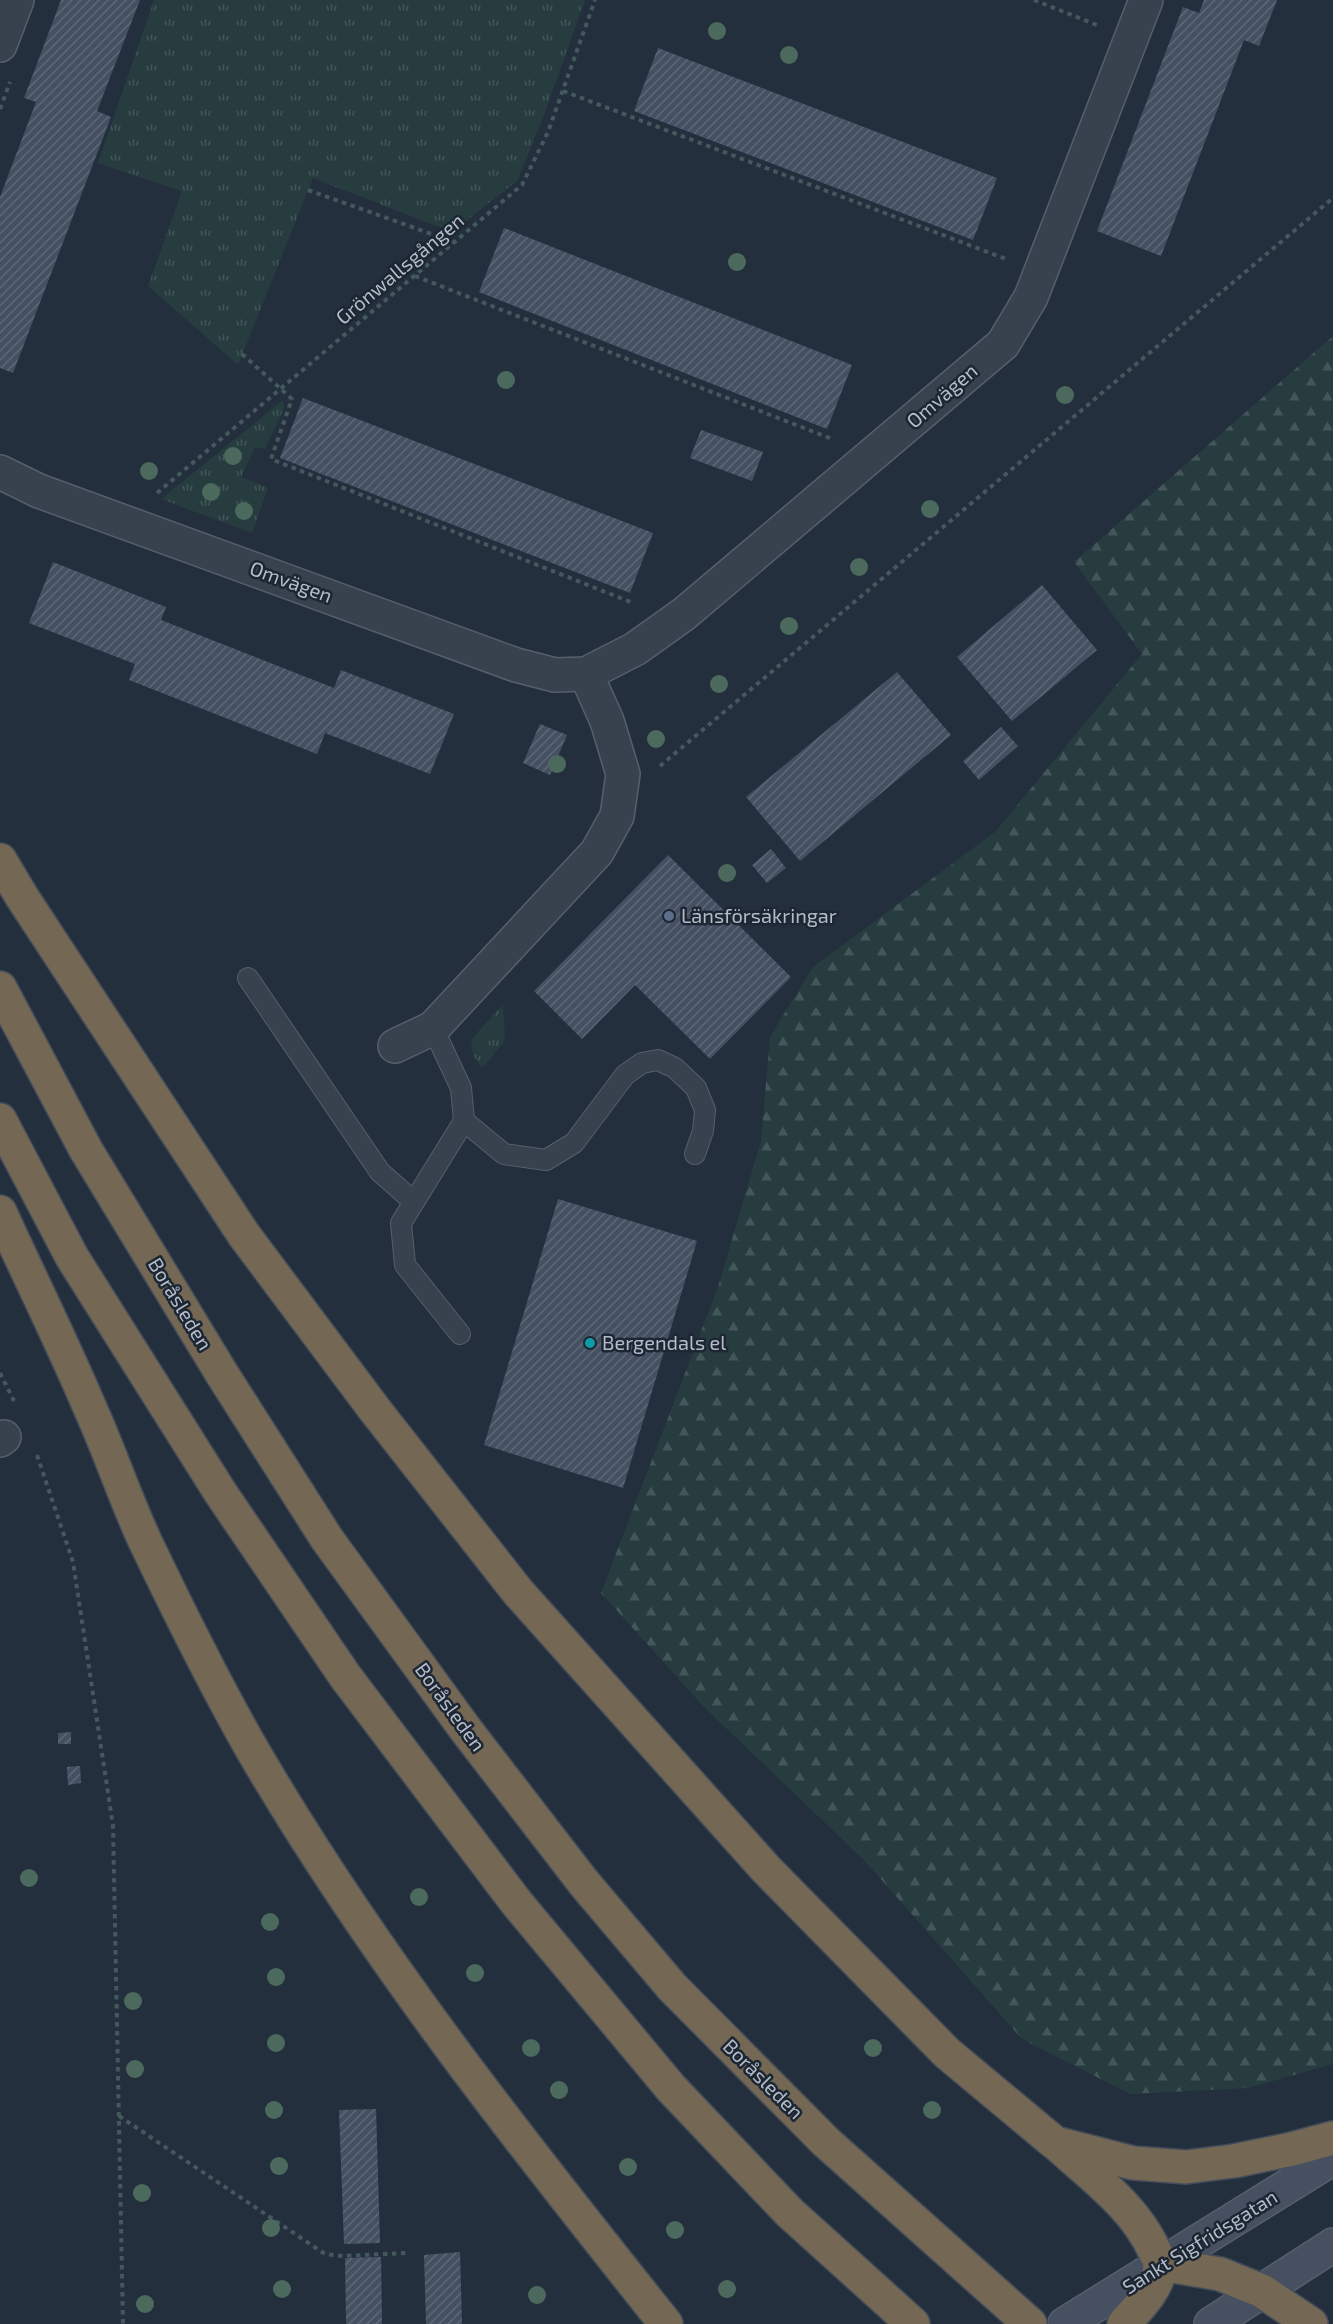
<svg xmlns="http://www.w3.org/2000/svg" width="1333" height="2324" viewBox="0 0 1333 2324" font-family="'Exo 2',sans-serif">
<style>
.grass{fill:url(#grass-tufts)}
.forest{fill:url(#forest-firs)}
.building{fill:url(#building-hatch)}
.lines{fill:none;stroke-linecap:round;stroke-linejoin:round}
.service-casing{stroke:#565f6c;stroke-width:22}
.minor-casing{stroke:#565f6c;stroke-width:36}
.secondary-casing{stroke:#565f6c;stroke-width:36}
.motorway-casing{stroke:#434c59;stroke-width:36}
.path{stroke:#44595c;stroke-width:4;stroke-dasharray:4.5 4.5;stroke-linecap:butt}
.service{stroke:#38414e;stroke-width:20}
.minor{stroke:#38414e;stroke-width:33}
.secondary{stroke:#465061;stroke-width:33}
.motorway{stroke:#746855;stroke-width:33}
.tree{fill:#4b6a5d}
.service-dot{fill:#5c6f8a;stroke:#1d2633;stroke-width:2}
.culture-dot{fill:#0f9aa8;stroke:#1d2633;stroke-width:2}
.labels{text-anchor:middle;stroke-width:5;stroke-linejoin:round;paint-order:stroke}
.street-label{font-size:20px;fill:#b4bcc9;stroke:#1d2633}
.poi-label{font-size:20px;fill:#b4bcc9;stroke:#1d2633;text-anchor:start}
</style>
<defs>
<pattern id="grass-tufts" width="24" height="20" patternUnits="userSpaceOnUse" patternTransform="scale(1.5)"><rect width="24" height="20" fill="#263c3f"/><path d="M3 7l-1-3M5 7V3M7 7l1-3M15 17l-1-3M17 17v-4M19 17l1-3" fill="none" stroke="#435659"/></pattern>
<pattern id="forest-firs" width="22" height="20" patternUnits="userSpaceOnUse" patternTransform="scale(1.5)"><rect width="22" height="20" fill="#263c3f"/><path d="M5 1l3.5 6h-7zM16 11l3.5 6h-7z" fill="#435659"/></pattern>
<pattern id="building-hatch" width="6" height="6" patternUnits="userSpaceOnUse" patternTransform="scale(1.5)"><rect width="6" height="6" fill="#455162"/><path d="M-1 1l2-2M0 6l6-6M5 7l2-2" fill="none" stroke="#5d6877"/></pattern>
</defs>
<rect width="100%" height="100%" fill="#242f3e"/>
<g class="grass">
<polygon points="154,0 585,0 543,118 517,181 452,232 313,178 238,365 148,286 182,191 98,163"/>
<polygon points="283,400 284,408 265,449 255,447 241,477 268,488 252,533 161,499"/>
<polygon points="503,1004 505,1041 482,1068 473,1055 471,1040"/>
</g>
<polygon class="forest" points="1333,336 1333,2064 1248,2088 1130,2094 1022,2039 864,1860 704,1707 601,1593 718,1287 761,1141 770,1037 813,967 995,832 1142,654 1074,562"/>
<g class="building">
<polygon points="61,0 140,0 97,111 111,117 13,373 0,368 0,197 36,102 24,98"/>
<polygon points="1204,0 1277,0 1259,46 1244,40 1161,256 1097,231 1183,7 1199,13"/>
<polygon points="658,48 997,178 973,240 634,111"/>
<polygon points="504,228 852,365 827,429 479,292"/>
<polygon points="303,398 653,533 630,593 280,458"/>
<polygon points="701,430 763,452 752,481 690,458"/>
<polygon points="53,562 166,607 161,620 334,688 341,670 454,714 430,774 325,733 317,754 129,680 135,664 29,623"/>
<polygon points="1042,585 1097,650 1012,721 957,657"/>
<polygon points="897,672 951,735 800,861 746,797"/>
<polygon points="540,724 567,735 550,775 523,763"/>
<polygon points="1001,727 1018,746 979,780 963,761"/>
<polygon points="771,849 786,868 767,883 752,865"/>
<polygon points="668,855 791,977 710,1059 635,985 582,1039 534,991"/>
<polygon points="558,1199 697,1241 623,1488 484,1445"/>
<polygon points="71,1732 71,1744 58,1744 58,1733"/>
<polygon points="80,1766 81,1783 68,1785 67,1767"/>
<polygon points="376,2109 380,2243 344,2244 339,2110"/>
<polygon points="460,2252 462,2324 426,2324 424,2255"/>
<polygon points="381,2257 382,2324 346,2324 345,2258"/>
</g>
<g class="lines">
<defs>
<g id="service">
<polyline points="248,978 380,1172 414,1202"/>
<polyline points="433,1028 461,1088 464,1121 401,1223 405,1265 460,1334"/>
<polyline points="464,1121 504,1154 546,1160 574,1143 625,1075 642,1063 658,1060 675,1068 696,1088 705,1110 703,1131 695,1154"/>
</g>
<g id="minor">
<polyline points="0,45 17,0"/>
<polyline points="0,472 39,491 516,665 555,675 586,674 635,649 684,614 1003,344 1031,297 1146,0"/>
<polyline points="395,1046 433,1028 597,852 617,816 623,774 607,721 586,674"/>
<polyline points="0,1440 4,1437"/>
</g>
<g id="secondary">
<polyline points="1065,2324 1333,2158"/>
<polyline points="1211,2324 1333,2245"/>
</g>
<g id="motorway">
<polyline points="0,860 22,897 244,1235 375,1410 518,1592 766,1869 947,2053 1055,2143 1133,2163 1186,2167 1234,2161 1292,2149 1333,2138"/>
<polyline points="0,988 86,1150 222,1374 327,1539 466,1730 584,1883 672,1987 826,2142 1030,2324"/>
<polyline points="0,1120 72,1257 220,1492 345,1676 516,1902 671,2088 789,2212 913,2324"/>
<path d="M0 1212C30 1278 62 1342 90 1408 110 1452 125 1498 145 1541 179 1612 214 1683 253 1751 372 1955 519 2140 666 2324"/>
<path d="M1059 2146C1094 2178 1136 2208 1155 2252 1157 2256 1160 2261 1160 2265 1160 2287 1138 2308 1124 2324"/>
<polyline points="1161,2264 1220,2274 1262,2291 1311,2324"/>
</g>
</defs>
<use href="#service" class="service-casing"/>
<use href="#minor" class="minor-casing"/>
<use href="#secondary" class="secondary-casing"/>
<use href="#motorway" class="motorway-casing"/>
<g class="path">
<polyline points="1034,0 1097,25"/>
<polyline points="563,91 1006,259"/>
<polyline points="0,109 10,82"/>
<polyline points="308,190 454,242"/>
<polyline points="415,276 832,439"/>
<polyline points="242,354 292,399 271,459 633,603"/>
<polyline points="157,493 522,185 548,132 595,0"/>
<polyline points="660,766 1333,198"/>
<polyline points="0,1373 14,1401"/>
<polyline points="37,1455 73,1562 113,1826 123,2324"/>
<polyline points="119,2116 325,2254 343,2256 408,2253"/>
</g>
<use href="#service" class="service"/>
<use href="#minor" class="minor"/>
<use href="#secondary" class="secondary"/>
<use href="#motorway" class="motorway"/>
</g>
<g class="tree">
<circle cx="717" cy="31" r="9"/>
<circle cx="789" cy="55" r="9"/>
<circle cx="737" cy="262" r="9"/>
<circle cx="506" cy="380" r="9"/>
<circle cx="1065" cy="395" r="9"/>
<circle cx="233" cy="456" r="9"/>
<circle cx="149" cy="471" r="9"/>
<circle cx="211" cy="492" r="9"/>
<circle cx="930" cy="509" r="9"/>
<circle cx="244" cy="511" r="9"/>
<circle cx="859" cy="567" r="9"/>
<circle cx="789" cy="626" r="9"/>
<circle cx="719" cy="684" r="9"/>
<circle cx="656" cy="739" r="9"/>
<circle cx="557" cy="764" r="9"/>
<circle cx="727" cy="873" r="9"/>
<circle cx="29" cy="1878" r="9"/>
<circle cx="419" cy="1897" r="9"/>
<circle cx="270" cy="1922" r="9"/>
<circle cx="475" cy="1973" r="9"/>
<circle cx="276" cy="1977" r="9"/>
<circle cx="133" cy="2001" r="9"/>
<circle cx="276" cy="2043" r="9"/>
<circle cx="531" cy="2048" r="9"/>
<circle cx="873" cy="2048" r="9"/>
<circle cx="135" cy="2069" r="9"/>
<circle cx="559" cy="2090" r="9"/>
<circle cx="274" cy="2110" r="9"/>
<circle cx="932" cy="2110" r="9"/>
<circle cx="279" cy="2166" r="9"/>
<circle cx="628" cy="2167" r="9"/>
<circle cx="142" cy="2193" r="9"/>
<circle cx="271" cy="2228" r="9"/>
<circle cx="675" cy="2230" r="9"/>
<circle cx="282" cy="2289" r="9"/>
<circle cx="727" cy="2289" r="9"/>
<circle cx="537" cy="2295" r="9"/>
<circle cx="145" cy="2304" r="9"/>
</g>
<circle class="service-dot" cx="669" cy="916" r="6"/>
<circle class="culture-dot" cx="590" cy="1343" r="6"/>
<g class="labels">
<g class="street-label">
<text transform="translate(400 269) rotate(-40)" y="7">Grönwallsgången</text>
<text transform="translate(942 396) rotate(-41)" y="7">Omvägen</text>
<text transform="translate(291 582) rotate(20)" y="7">Omvägen</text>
<text transform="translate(180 1304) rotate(59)" y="7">Boråsleden</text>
<text transform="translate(450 1707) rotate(54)" y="7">Boråsleden</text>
<text transform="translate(763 2079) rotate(45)" y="7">Boråsleden</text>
<text transform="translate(1200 2242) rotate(-32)" y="7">Sankt Sigfridsgatan</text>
</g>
<g class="poi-label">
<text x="681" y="923">Länsförsäkringar</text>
<text x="602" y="1350">Bergendals el</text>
</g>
</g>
</svg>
